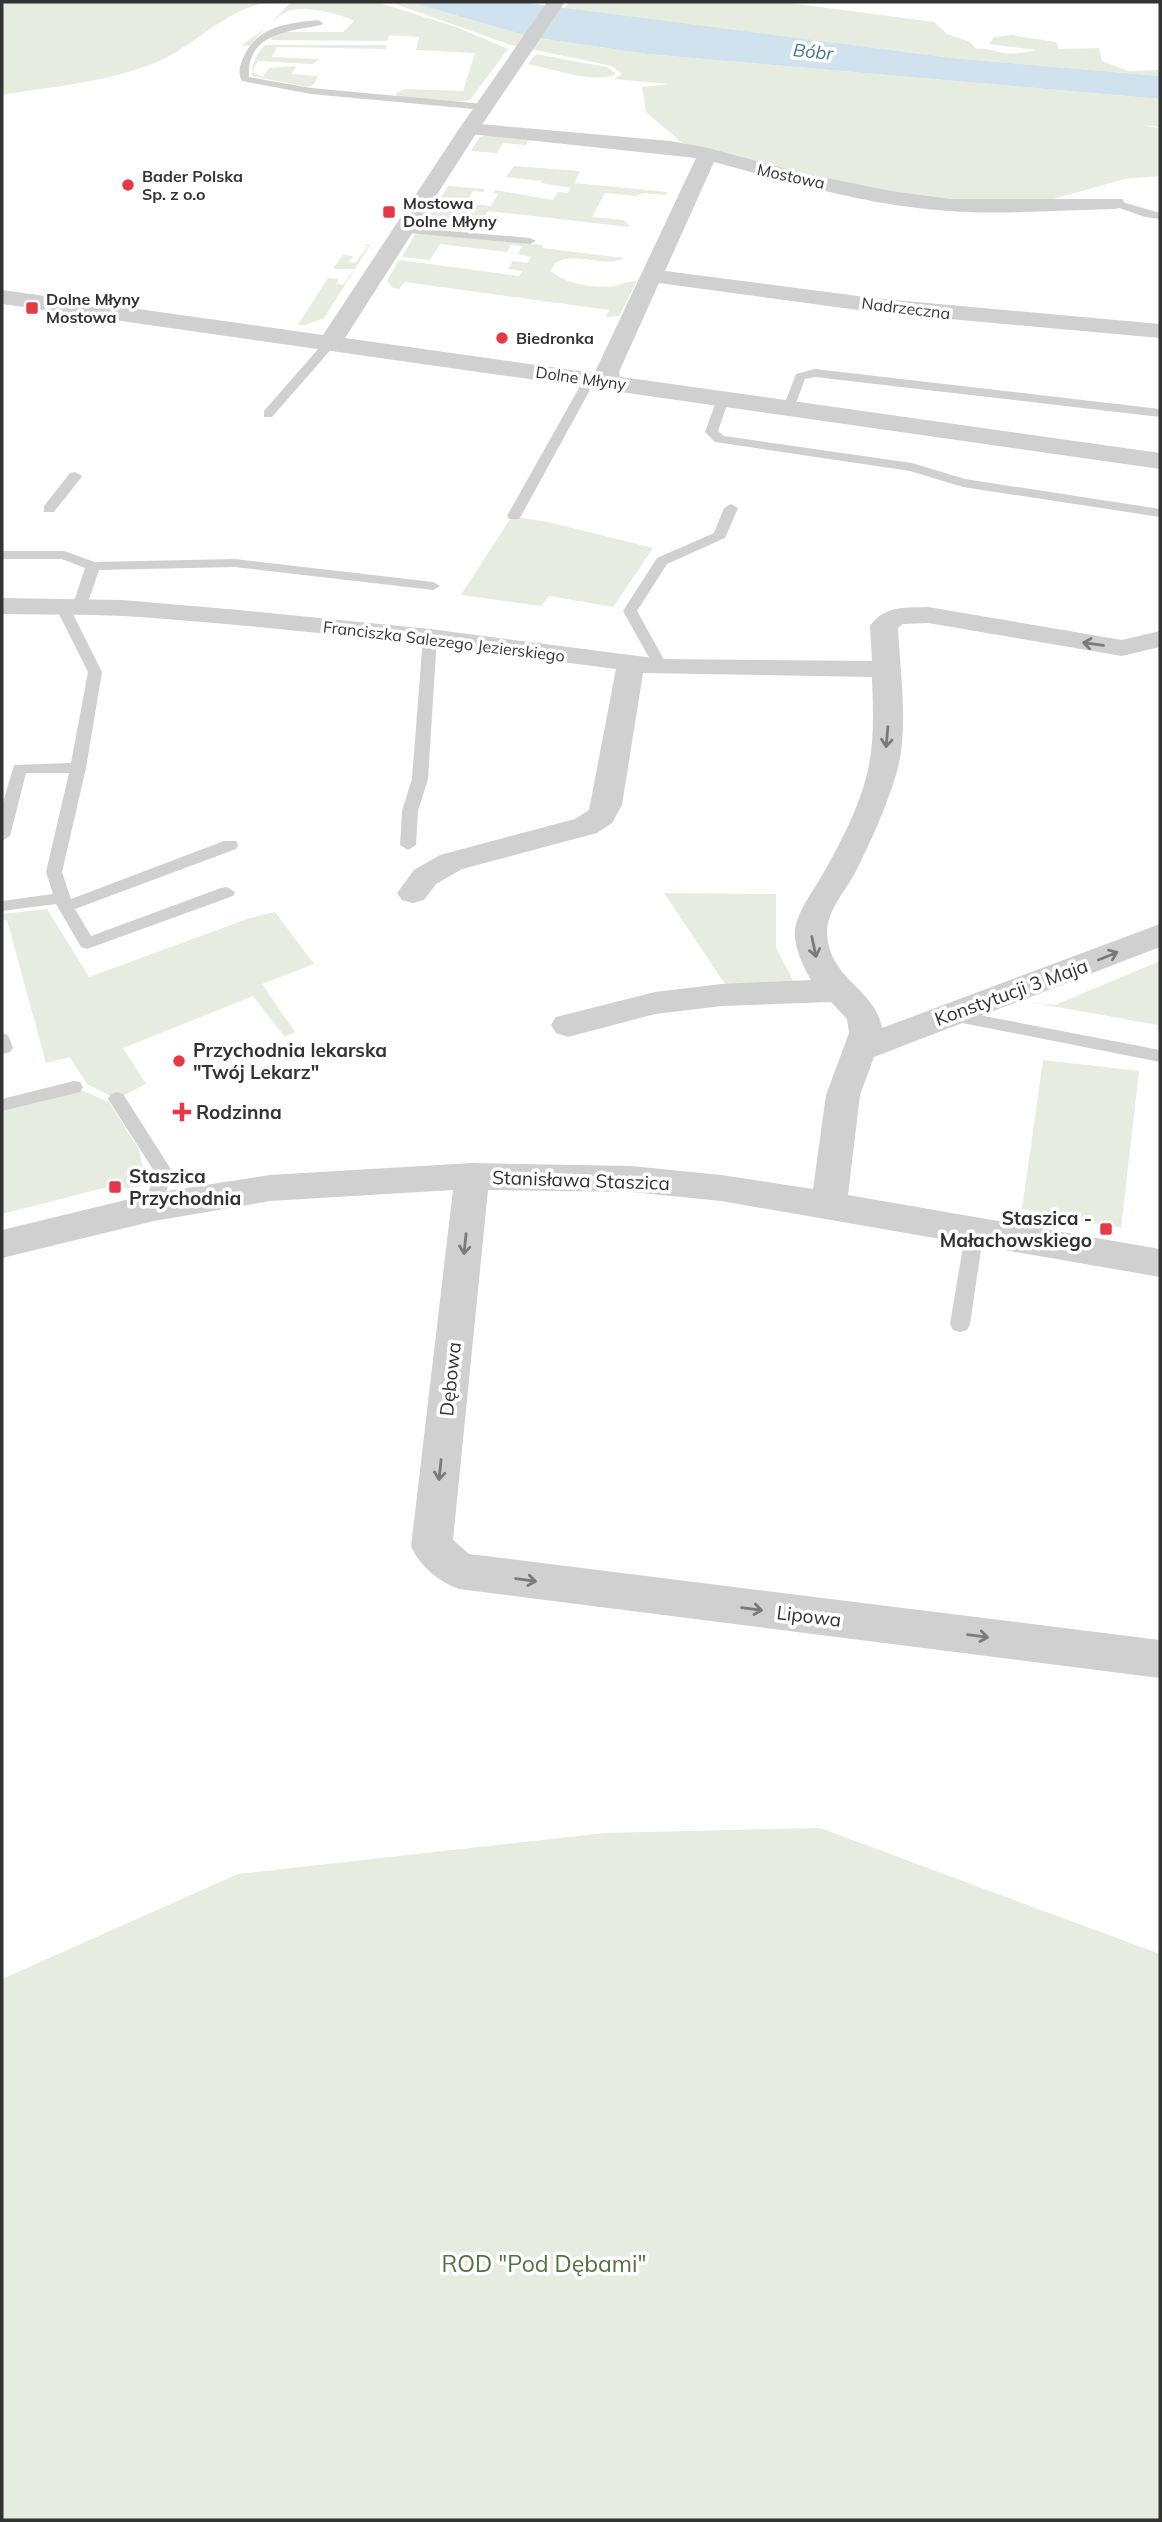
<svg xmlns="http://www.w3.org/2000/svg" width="1162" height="2522" viewBox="0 0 1162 2522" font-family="Mulish,sans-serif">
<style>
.green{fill:#e6ecdf}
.water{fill:#cfe2ee}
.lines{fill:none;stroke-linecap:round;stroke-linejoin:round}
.service{fill:#d0d0d0;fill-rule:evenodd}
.minor{fill:#d0d0d0;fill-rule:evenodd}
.tertiary{fill:#d0d0d0;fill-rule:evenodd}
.oneway{stroke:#7a7a7a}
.poi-dot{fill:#e63946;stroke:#fff;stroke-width:2.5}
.labels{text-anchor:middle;stroke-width:7;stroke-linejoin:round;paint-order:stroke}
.far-poi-label{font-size:16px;font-weight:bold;fill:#333;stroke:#fff;text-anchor:start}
.far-street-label{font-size:16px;fill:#333;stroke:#fff}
.far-water-label{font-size:18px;font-style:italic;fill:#3f7597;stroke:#fff}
.street-label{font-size:19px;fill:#333;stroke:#fff}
.poi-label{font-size:19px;font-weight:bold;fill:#333;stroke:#fff;text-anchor:start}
.near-park-label{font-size:23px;fill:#56703f;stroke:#fff}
</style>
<rect width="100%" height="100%" fill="#fff"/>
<g class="green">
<path d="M2 2H276C227 4 195 48 152 64 100 84 46 87 2 95Z"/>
<path d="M278 2H377L456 27 508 49 470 100 454 102 399 97 395 94 405 89 463 91 475 53 416 50 419 37 389 35 387 41 272 40 271 38 277 32H343L354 21C343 14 298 4 286 12 273 19 259 34 250 46L242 45 267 27 290 3Z"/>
<polygon points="390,2 410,2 531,37 647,54 1160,99 1160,127 1138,125 1160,128 1160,176 1124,179 1036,204 950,205 708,154 681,142 646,112 642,87 669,84 614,79 622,74 612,66 511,45"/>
<path d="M569 2H782L934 22 947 34 970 42 976 49C985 48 990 50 999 52 1011 55 1023 53 1035 50L989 44 994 37 1012 35 1056 42 1059 49 1099 48 1102 61 1128 71 1160 70V76L952 58 564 9Z"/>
<path d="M265 45H386V49L277 47 272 57 320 59 313 64 258 61 252 72 263 77 269 68 296 66 292 74 318 76 314 84 308 87 252 76C250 68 258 51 265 45Z"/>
<path d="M536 54 607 67 616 74C596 85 551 68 528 64Z"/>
<polygon points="488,134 529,139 526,145 503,143 497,153 471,151 479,138"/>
<polygon points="514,166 580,171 575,183 667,192 666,195 643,193 636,196 605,193 592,217 624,220 630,227 488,211 481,221 457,218 449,230 422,227 448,186 485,189 483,192 473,191 466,203 491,206 498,194 493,193 495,190 553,200 558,192 568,193 571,188 541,183 542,181 506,177"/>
<path d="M416 233 543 245 542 248 624 258C604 269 577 250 555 263L551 271C565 284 596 289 615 286 622 284 629 281 637 281L619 316 606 317 609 310 405 282 399 289 393 288 387 281 399 260 519 276 522 271 508 269 513 261 527 263 531 257 518 254 522 246 511 245 507 252 440 244 430 260 402 257Z"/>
<polygon points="362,244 370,245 324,318 305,325 298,325 328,278 339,279 336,284 343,285 354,269 333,269 343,255 353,256 349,262 355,263 368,246"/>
<polygon points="512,516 552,523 653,548 613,607 549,596 541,606 461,595"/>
<polygon points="664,893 776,894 776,948 795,984 727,987"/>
<polygon points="47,909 89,977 250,918 275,912 314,964 262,984 295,1032 285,1037 253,996 123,1048 146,1084 117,1099 87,1084 70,1057 46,1063 7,920 2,920 2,914"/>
<polygon points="1160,961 1160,1030 1157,1030 1158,1025 1029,1002 1055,1005"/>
<polygon points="1043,1060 1139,1071 1121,1228 1022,1209"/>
<polygon points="74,1087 109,1102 139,1150 147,1185 128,1189 119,1184 2,1214 2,1105"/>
<polygon points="820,1828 1160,1954 1160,2520 2,2520 2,1979 238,1874 605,1833"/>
</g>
<polygon class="water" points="410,2 519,2 952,58 1160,76 1160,99 647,54 531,37"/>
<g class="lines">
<g class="service">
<path d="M318 20 323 23 321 25C291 31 246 33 249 77L311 88 484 104 489 107 484 110 311 94 242 81C237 72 240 64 245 54 259 26 289 23 318 20Z"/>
<polygon points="1115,200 1160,213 1160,219 1145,217 1111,205 1110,203"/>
<polygon points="402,227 530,238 536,241 530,244 398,232 396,230"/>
<polygon points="330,339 334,340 334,346 272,417 264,417 264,411 326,340"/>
<polygon points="815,369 1160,409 1160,417 815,377 805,379 793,411 785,411 783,408 796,374"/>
<polygon points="590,375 596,379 521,516 519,519 509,519 507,516 584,379"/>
<polygon points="723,395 729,399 718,431 724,436 912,463 965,479 1160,509 1160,517 963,487 910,471 715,442 705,432 717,399"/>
<polygon points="75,472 82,476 80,479 54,512 44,512 44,506 70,473"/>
<polygon points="731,504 738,508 725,538 667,564 637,611 668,667 666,670 656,670 623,611 657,558 714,533 724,508"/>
<polygon points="2,551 64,551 95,562 235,559 433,582 440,586 433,590 235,567 99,570 86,608 79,612 72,608 85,568 62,559 2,559"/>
<polygon points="63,604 70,608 102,672 86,768 62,872 71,899 224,841 236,841 238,845 236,849 75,909 91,936 221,888 227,887 235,892 233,896 87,949 81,947 56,904 2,911 2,901 53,894 46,872 69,773 26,773 10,836 2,841 2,806 14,765 71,763 88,672 56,608"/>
<polygon points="430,633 437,637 428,779 418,811 416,845 408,850 400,845 402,811 412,779 423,637"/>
<polygon points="948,1009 1160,1050 1160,1062 942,1019 939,1015 942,1011"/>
<polygon points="2,1033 8,1035 13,1048 10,1052 2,1054"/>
<polygon points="74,1081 80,1082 83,1087 80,1092 2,1111 2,1099"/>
<polygon points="117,1092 123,1094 172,1171 161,1212 147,1212 145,1207 154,1171 108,1099 111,1094"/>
<polygon points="975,1222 982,1224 984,1229 970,1324 967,1330 960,1332 953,1330 950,1324 966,1229 968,1224"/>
</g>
<g class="minor">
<path d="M469 123 670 141 708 148 797 172 891 191 950 199H1122L1125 203 1122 207 1115 209C1060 210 1004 215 949 211 870 206 791 183 714 162L665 271 873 298 1160 324V338L873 312 659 283 619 372 621 382 617 387H601L595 372 696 158 462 133 459 129Z"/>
<path d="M2 598 122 600 239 610 430 629 661 659 872 661 870 626C885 605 905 608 928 607L1122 640 1160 631V647L1122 656 928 623 903 624 898 628C900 673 910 734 895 778 885 810 871 841 856 871 846 891 826 911 827 934 830 981 875 988 882 1028L1160 924V947L874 1057 860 1095 848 1195 1160 1249V1277L721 1201 631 1192 488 1190 453 1540 469 1554 1160 1640V1678L459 1589C439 1582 421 1567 411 1547L453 1190 270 1201 154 1221 2 1258V1230L154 1193 270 1175 472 1163 631 1166 721 1175 813 1189 826 1095 849 1033 847 1019 831 1002 722 1006 655 1014 568 1037 556 1033 551 1025 556 1017 655 992 722 984 811 980C803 966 793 946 795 929 799 907 814 891 824 872 841 842 859 807 867 774 875 742 873 709 872 677L643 673 622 805 612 823 597 833 462 869 436 884 424 900 413 903 402 900 397 893 414 870 440 855 575 819 589 810 616 669C453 648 289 627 124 616 84 614 43 615 2 614Z"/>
</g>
<polygon class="tertiary" points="547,2 565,2 479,129 345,338 1160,453 1160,469 2,304 2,290 323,335 459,129"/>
</g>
<defs><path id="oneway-shaft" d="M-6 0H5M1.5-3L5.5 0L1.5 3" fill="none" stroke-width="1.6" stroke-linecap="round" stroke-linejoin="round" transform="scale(1.75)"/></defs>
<g class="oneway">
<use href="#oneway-shaft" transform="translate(1093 644) rotate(-172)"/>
<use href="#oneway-shaft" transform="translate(887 737) rotate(95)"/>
<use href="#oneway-shaft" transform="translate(814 947) rotate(78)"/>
<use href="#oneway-shaft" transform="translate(1108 956) rotate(-22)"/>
<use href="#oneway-shaft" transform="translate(465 1244) rotate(96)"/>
<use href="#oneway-shaft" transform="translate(440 1470) rotate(96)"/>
<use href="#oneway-shaft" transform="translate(526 1580) rotate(8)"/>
<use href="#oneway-shaft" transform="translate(752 1609) rotate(7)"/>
<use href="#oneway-shaft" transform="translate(978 1636) rotate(7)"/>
</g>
<g class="poi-dot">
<circle cx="128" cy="185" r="7"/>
<rect x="382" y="205" width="14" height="14" rx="3.5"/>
<rect x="25" y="301" width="14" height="14" rx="3.5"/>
<circle cx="502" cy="338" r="7"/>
<circle cx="179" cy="1061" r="7"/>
<path d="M178.5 1101.5h7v7h7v7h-7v7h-7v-7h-7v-7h7z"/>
<rect x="108" y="1180" width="14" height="14" rx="3.5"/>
<rect x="1099" y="1222" width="14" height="14" rx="3.5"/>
</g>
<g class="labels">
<g class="far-poi-label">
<text x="142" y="182">Bader Polska<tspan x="142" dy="18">Sp. z o.o</tspan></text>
<text x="403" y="209">Mostowa<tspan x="403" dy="18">Dolne Młyny</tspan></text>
<text x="46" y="305">Dolne Młyny<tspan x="46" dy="18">Mostowa</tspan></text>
<text x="516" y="344">Biedronka</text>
</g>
<g class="far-street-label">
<text transform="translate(791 176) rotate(12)" y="6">Mostowa</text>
<text transform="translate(906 308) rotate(7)" y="6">Nadrzeczna</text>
<text transform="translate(581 378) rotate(8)" y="6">Dolne Młyny</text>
<text transform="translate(444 641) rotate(7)" y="6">Franciszka Salezego Jezierskiego</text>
</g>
<g class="far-water-label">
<text transform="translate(813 52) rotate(6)" y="6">Bóbr</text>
</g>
<g class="street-label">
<text transform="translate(1011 992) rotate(-20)" y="7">Konstytucji 3 Maja</text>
<text transform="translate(581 1180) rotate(2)" y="7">Stanisława Staszica</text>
<text transform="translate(450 1379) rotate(-84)" y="7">Dębowa</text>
<text transform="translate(809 1616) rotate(7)" y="7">Lipowa</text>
</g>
<g class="poi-label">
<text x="193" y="1057">Przychodnia lekarska<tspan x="193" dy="22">"Twój Lekarz"</tspan></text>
<text x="196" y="1119">Rodzinna</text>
<text x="129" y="1183">Staszica<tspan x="129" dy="22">Przychodnia</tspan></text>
<text x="1092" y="1225" text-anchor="end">Staszica -<tspan x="1092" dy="22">Małachowskiego</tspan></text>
</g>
<g class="near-park-label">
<text x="544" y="2272">ROD "Pod Dębami"</text>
</g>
</g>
<rect width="1162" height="2522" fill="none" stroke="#333333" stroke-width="7"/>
</svg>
